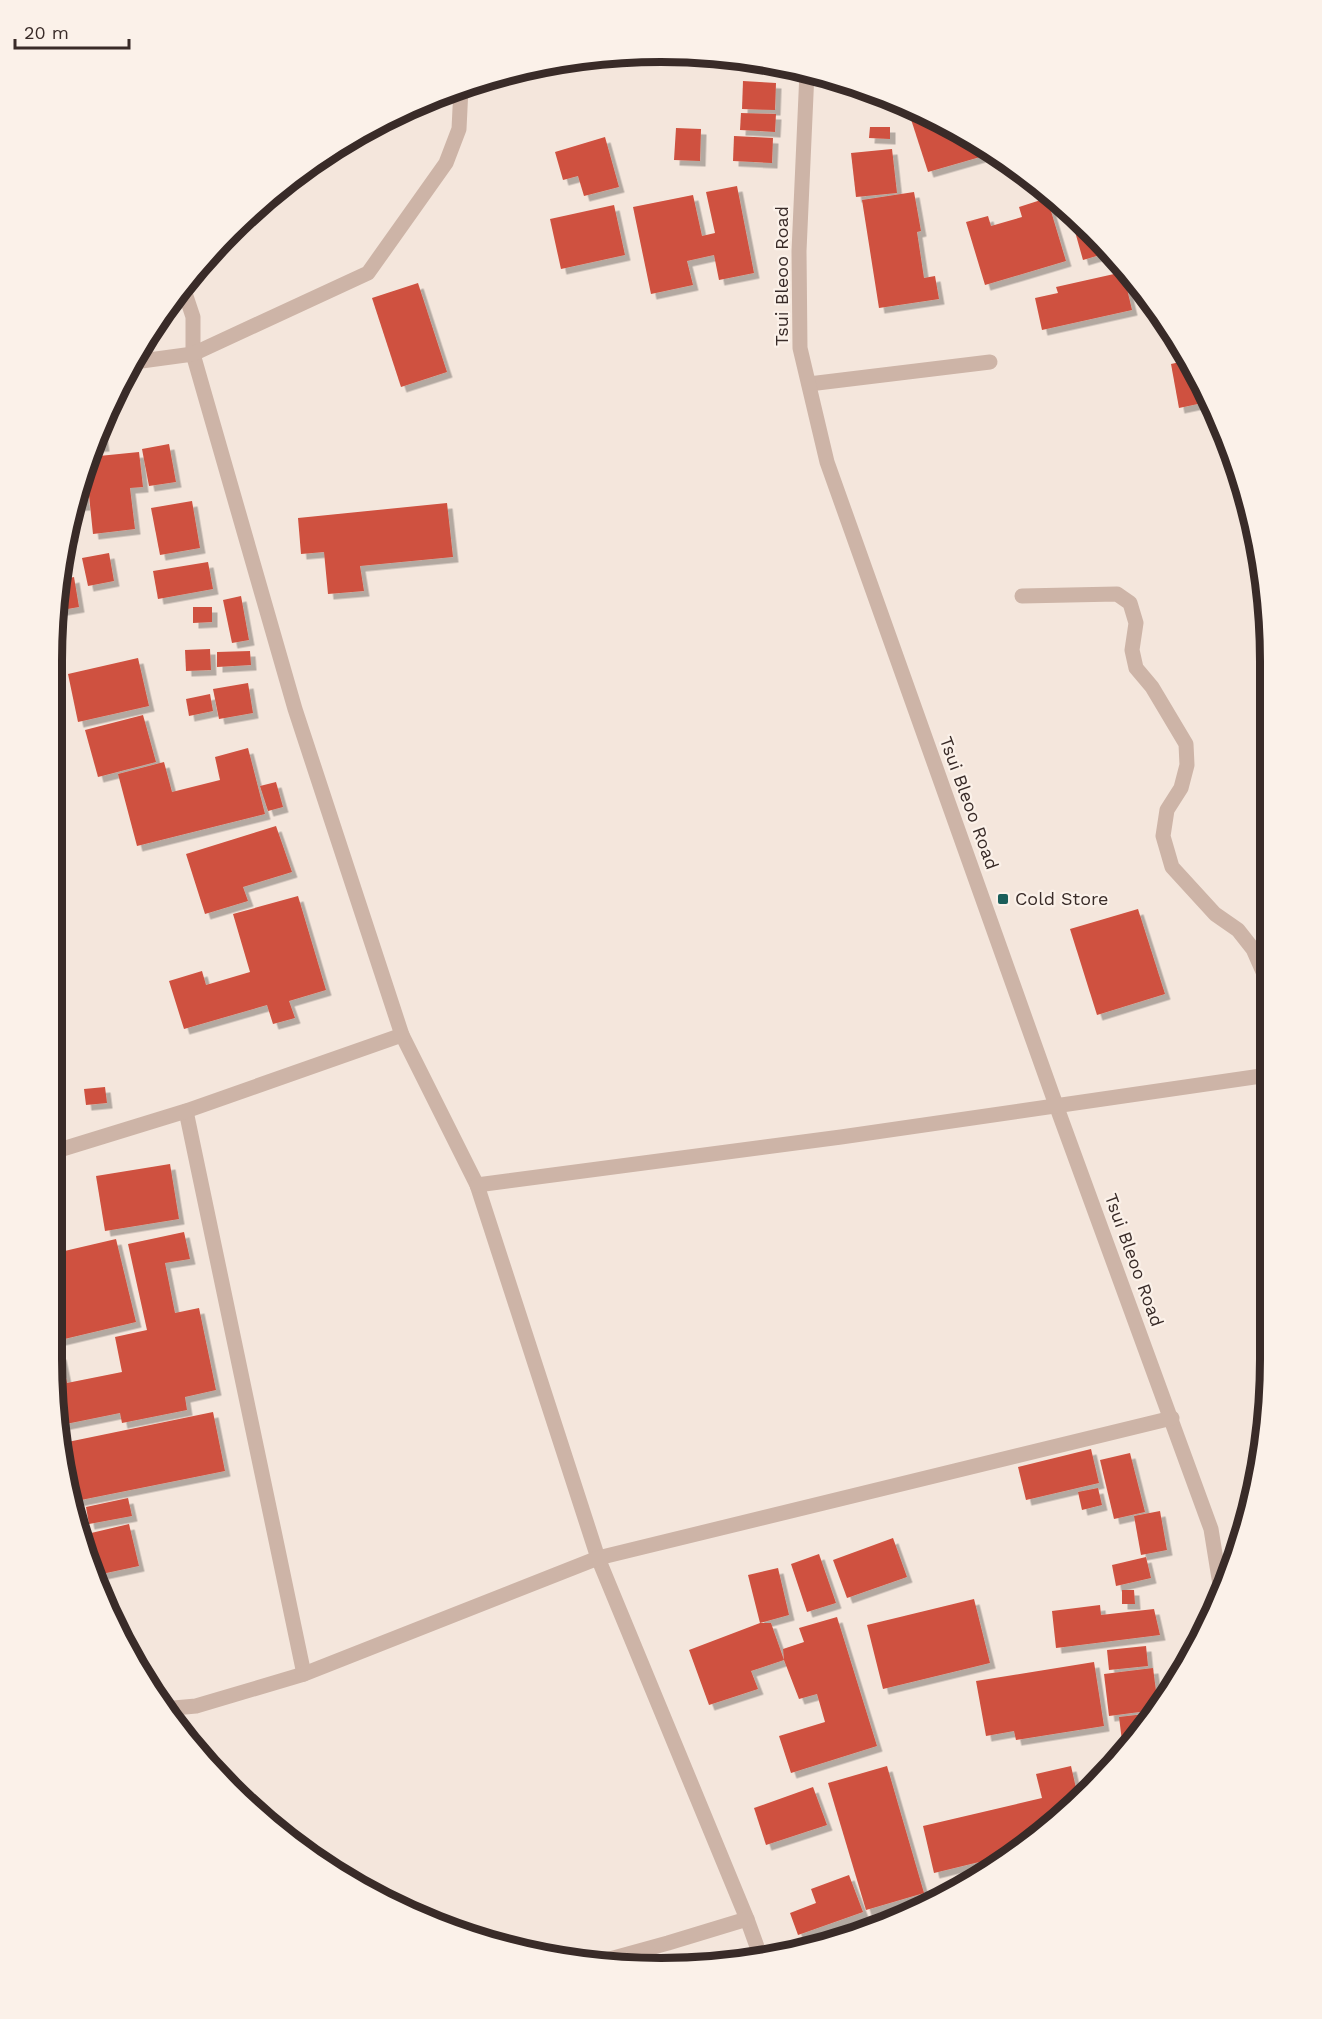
<svg xmlns="http://www.w3.org/2000/svg" width="1322" height="2019" viewBox="0 0 1322 2019" font-family="'Work Sans',sans-serif">
<style>
.building{fill:#cf513f;filter:url(#shadow)}
.lines{fill:none;stroke-linecap:round;stroke-linejoin:round}
.lane{stroke:#cdb4a7;stroke-width:15}
.street{stroke:#cdb4a7;stroke-width:15}
.poi-dot{fill:#1a5e5a;stroke:#fbf1e9;stroke-width:2}
.labels{text-anchor:middle;stroke-width:4.5;stroke-linejoin:round;paint-order:stroke}
.street-label{font-size:18px;fill:#392b28;stroke:#fbf1e9}
.poi-label{font-size:18px;fill:#392b28;stroke:#fbf1e9;text-anchor:start}
.rim{fill:none;stroke:#392b28;stroke-width:8}
</style>
<defs>
<filter id="shadow"><feDropShadow dx="5.5" dy="5.5" stdDeviation="0" flood-color="#0004"/></filter>
</defs>
<rect width="100%" height="100%" fill="#f4e6dc"/>
<g class="building">
<polygon points="743,81 776,83 775,110 742,109"/>
<polygon points="913,108 966,133 994,153 928,172 908,110"/>
<polygon points="741,113 776,114 775,132 740,130"/>
<polygon points="870,127 890,127 890,139 869,138"/>
<polygon points="676,128 701,129 700,161 674,160"/>
<polygon points="734,136 773,138 772,163 733,161"/>
<polygon points="605,137 619,187 584,196 578,176 563,180 555,152"/>
<polygon points="892,149 897,193 856,197 851,153"/>
<polygon points="737,186 754,273 719,280 714,255 687,261 693,285 651,294 633,207 693,195 702,236 715,233 706,192"/>
<polygon points="914,192 921,231 917,232 924,278 935,276 939,299 879,308 862,200"/>
<polygon points="1047,198 1066,261 985,285 966,222 988,216 991,226 1022,217 1019,207"/>
<polygon points="614,205 625,255 561,269 550,219"/>
<polygon points="1079,219 1110,252 1083,260 1072,221"/>
<polygon points="1123,272 1132,310 1042,330 1035,298 1058,293 1056,287"/>
<polygon points="418,283 447,372 401,387 372,298"/>
<polygon points="1189,360 1208,391 1212,401 1179,408 1171,364"/>
<polygon points="101,425 104,446 93,447"/>
<polygon points="169,444 176,482 149,486 142,449"/>
<polygon points="139,452 143,487 130,488 135,529 93,534 87,476 82,477 89,457"/>
<polygon points="82,477 85,505 71,506 72,503"/>
<polygon points="192,501 200,548 160,555 151,508"/>
<polygon points="447,503 453,557 360,566 364,591 328,594 324,552 301,554 298,518"/>
<polygon points="68,524 73,536 65,539"/>
<polygon points="109,553 114,581 88,586 82,558"/>
<polygon points="208,562 213,589 158,599 153,571"/>
<polygon points="74,577 79,607 56,611 56,581"/>
<polygon points="241,596 249,640 232,643 223,600"/>
<polygon points="193,607 212,607 212,622 193,623"/>
<polygon points="210,649 211,670 186,671 185,650"/>
<polygon points="250,651 251,665 217,667 217,652"/>
<polygon points="138,658 149,706 78,722 68,674"/>
<polygon points="248,683 253,713 219,719 213,689"/>
<polygon points="210,694 213,711 189,716 186,699"/>
<polygon points="143,715 156,762 98,777 85,730"/>
<polygon points="248,748 265,814 137,846 118,774 164,762 172,792 220,780 215,757"/>
<polygon points="276,782 283,807 268,811 260,786"/>
<polygon points="276,826 292,872 243,887 248,901 205,914 186,854"/>
<polygon points="298,896 326,990 289,1001 295,1018 273,1024 267,1005 184,1029 169,981 202,971 206,985 250,972 233,914"/>
<polygon points="1138,909 1165,994 1097,1015 1070,929"/>
<polygon points="105,1087 107,1103 86,1105 84,1089"/>
<polygon points="170,1164 179,1219 105,1231 96,1176"/>
<polygon points="184,1232 190,1259 165,1263 175,1313 199,1308 216,1390 185,1397 187,1410 122,1423 120,1413 56,1426 56,1355 61,1354 67,1383 122,1372 115,1337 147,1330 128,1244"/>
<polygon points="116,1239 136,1322 56,1341 56,1253"/>
<polygon points="213,1412 225,1471 71,1502 58,1444"/>
<polygon points="1091,1449 1099,1483 1026,1500 1018,1467"/>
<polygon points="1130,1453 1145,1512 1114,1519 1100,1460"/>
<polygon points="1098,1488 1102,1505 1082,1510 1078,1492"/>
<polygon points="128,1498 132,1516 89,1524 86,1507"/>
<polygon points="1160,1511 1167,1550 1141,1555 1134,1516"/>
<polygon points="129,1524 139,1566 97,1575 87,1534"/>
<polygon points="893,1538 907,1577 847,1598 833,1560"/>
<polygon points="819,1554 836,1603 807,1612 791,1564"/>
<polygon points="1146,1557 1151,1578 1116,1586 1112,1565"/>
<polygon points="778,1568 789,1615 760,1623 748,1575"/>
<polygon points="1122,1590 1134,1590 1135,1604 1122,1604"/>
<polygon points="974,1599 990,1663 883,1689 867,1625"/>
<polygon points="1100,1605 1101,1615 1154,1609 1160,1635 1056,1648 1052,1611"/>
<polygon points="837,1617 877,1746 791,1773 779,1736 825,1722 817,1694 799,1699 784,1660 783,1649 804,1642 799,1628"/>
<polygon points="760,1623 771,1623 784,1660 751,1671 758,1689 709,1705 689,1650"/>
<polygon points="1146,1646 1148,1666 1109,1670 1107,1650"/>
<polygon points="1094,1662 1104,1726 1016,1740 1014,1731 986,1736 976,1681"/>
<polygon points="1153,1668 1158,1706 1155,1710 1109,1716 1104,1674"/>
<polygon points="1153,1713 1135,1739 1122,1741 1119,1717"/>
<polygon points="887,1766 924,1893 866,1910 828,1783"/>
<polygon points="1071,1766 1078,1797 1012,1854 934,1873 923,1826 1042,1798 1036,1774"/>
<polygon points="813,1787 827,1825 766,1845 754,1808"/>
<polygon points="849,1875 863,1912 798,1935 790,1913 816,1903 811,1889"/>
<polygon points="958,1885 959,1889 930,1905 903,1916 900,1908"/>
</g>
<g class="lines">
<polyline class="lane" points="809,384 990,362"/>
<g class="street">
<polyline points="807,72 799,251 800,348 827,462 1056,1105 1211,1529 1222,1597"/>
<polyline points="807,75 858,84"/>
<polyline points="183,287 193,317 193,354 295,709 402,1035 477,1185 598,1558 747,1919 760,1955"/>
<polyline points="134,362 193,354 368,273 446,163 459,129 461,88"/>
<polyline points="1022,596 1117,594 1130,603 1136,623 1132,650 1136,668 1152,687 1186,744 1187,765 1181,788 1167,810 1163,836 1172,867 1215,914 1238,930 1253,949 1264,974 1268,998"/>
<polyline points="186,1111 304,1674"/>
<polyline points="56,1151 186,1111 402,1035"/>
<polyline points="477,1185 841,1137 1268,1075"/>
<polyline points="163,1709 196,1706 304,1674 598,1558 1172,1418"/>
<polyline points="599,1962 668,1943 747,1919"/>
</g>
</g>
<rect class="poi-dot" x="997" y="893" width="12" height="12" rx="3"/>
<g class="labels">
<g class="street-label">
<text transform="translate(782 276) rotate(-90)" y="6">Tsui Bleoo Road</text>
<text transform="translate(969 803) rotate(70)" y="6">Tsui Bleoo Road</text>
<text transform="translate(1134 1260) rotate(70)" y="6">Tsui Bleoo Road</text>
</g>
<g class="poi-label">
<text x="1015" y="905">Cold Store</text>
</g>
</g>
<path d="M0 0H1322V2019H0ZM661 62H661A599 599 0 0 1 1260 661V1359A599 599 0 0 1 661 1958H661A599 599 0 0 1 62 1359V661A599 599 0 0 1 661 62Z" fill="#fbf1e9" fill-rule="evenodd"/>
<path class="rim" d="M661 62H661A599 599 0 0 1 1260 661V1359A599 599 0 0 1 661 1958H661A599 599 0 0 1 62 1359V661A599 599 0 0 1 661 62Z"/>
<path d="M15 39v9h114v-9" fill="none" stroke="#392b28" stroke-width="3"/>
<text x="24" y="39" font-size="18" fill="#392b28" stroke="#fbf1e9" stroke-width="4.5" paint-order="stroke">20 m</text>
</svg>
